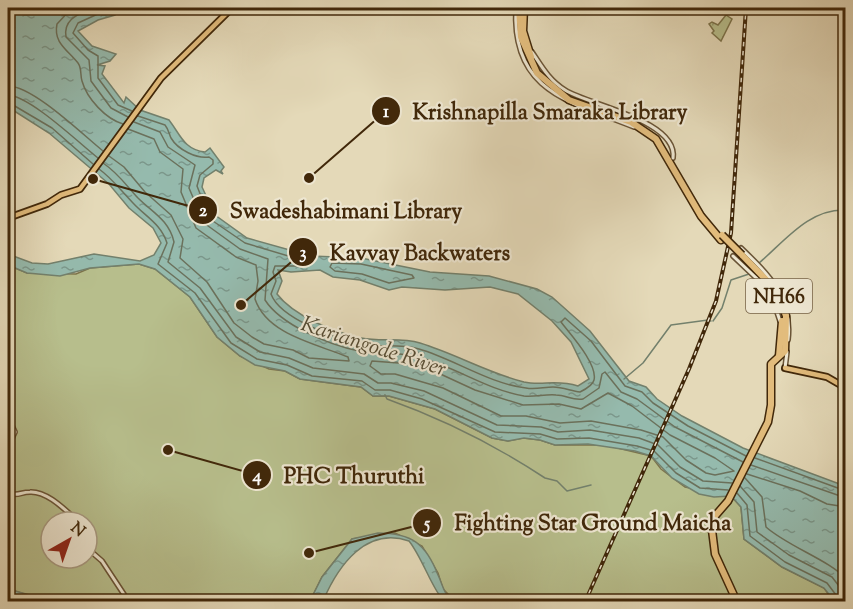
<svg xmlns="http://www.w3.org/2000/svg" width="853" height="609" viewBox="0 0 853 609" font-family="'Sorts Mill Goudy',serif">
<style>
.grass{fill:#b7be8c;stroke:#7c734b;stroke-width:1.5;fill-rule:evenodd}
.park{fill:url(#park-tufts);stroke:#7c734b;stroke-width:1.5}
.water{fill:url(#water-ripples);stroke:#73806c;stroke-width:1.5;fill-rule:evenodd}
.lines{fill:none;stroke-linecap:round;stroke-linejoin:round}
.shore{stroke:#6b715c;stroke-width:1.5}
.stream{stroke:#73806c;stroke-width:1.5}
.minor-casing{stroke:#6a5436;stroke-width:6}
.major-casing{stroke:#41280a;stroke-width:8}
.highway-casing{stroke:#41280a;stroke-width:9}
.minor{stroke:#ede6d1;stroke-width:3}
.major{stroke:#e2bc7c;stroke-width:4.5}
.highway{stroke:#e2bc7c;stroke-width:6}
.rail-casing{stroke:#41280a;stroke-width:4}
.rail{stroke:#ede6d1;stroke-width:1.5;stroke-dasharray:4.5;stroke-linecap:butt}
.highway-bridge-casing{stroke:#41280a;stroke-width:9;stroke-linecap:butt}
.highway-bridge{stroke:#e2bc7c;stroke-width:6}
.labels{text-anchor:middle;stroke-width:4.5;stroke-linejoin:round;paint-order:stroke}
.shield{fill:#ede6d1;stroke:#756146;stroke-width:1.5}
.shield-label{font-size:20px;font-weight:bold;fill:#41280a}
.water-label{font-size:22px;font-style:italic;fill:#564c33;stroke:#ede6d1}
.leader{fill:none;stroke:#41280a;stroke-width:2}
.callout-dot{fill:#41280a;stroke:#ede6d1;stroke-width:2}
.mark-label{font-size:18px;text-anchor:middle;font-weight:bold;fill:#fff}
.callout-label{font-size:22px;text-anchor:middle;font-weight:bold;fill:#41280a;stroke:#ede6d1;stroke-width:4.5;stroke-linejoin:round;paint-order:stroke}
</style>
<defs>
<pattern id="park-tufts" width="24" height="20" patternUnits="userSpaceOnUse" patternTransform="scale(1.5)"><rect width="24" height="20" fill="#b7be8c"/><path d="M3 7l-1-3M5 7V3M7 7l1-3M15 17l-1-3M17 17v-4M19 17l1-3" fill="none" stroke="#969a71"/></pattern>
<pattern id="water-ripples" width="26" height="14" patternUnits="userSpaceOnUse" patternTransform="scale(1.5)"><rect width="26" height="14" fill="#95baad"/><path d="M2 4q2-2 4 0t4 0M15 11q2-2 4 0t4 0" fill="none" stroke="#7b978b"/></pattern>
</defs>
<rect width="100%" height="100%" fill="#e4d9b8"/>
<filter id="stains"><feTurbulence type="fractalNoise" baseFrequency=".00333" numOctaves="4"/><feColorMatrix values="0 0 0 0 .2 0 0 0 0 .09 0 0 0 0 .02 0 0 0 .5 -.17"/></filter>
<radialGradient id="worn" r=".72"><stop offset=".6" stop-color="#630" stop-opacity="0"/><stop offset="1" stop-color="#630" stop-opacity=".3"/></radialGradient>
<path class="grass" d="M139 264 155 269 190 297 217 337 240 356 269 369 285 371 300 379 361 387 373 396H389L435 409 492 438 508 441 523 438 540 440 555 445H605L651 456 661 469 685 487 731 496 741 507 744 539 782 567 824 588 832 599C822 600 813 602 803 600 784 598 765 590 747 602L455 601 443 589 438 573 422 546 395 533 352 539 322 577 310 601 51 602 8 589V265L27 273 76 274 90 268ZM51 522H87V558H51Z"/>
<polygon class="park" points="726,15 732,19 721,41 712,33 714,31 709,24 712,22 718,25"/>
<g class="water">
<path d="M13 8H119L115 15 98 20 78 31 92 46 116 54 110 61 97 65 105 66 102 74 124 103 126 97 140 110 169 120C180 134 184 150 205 152L210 148 224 167 221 171 223 174 216 170 204 178 202 187 215 215 247 238 311 256 361 258 430 272 489 276 537 289 552 297 590 331 629 381 646 387 657 399 682 416 743 448 845 486V601H747C773 585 803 605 832 598L824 588 782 567 744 539 741 507 731 496 714 497 699 494 672 478 651 456 635 451 588 444 555 445 540 440 524 438 508 441 492 438 435 409 389 396H373L361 387 300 379 285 371 255 365 240 356 217 337 190 297 155 269 139 264 90 268 60 276 27 273 8 265V254L32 263 48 264 94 254 140 261 154 255 161 243 153 228 129 208 109 184 49 133 8 107V11ZM278 270 291 272 320 270 333 277 360 280 389 290 402 287 445 290 490 287 518 294 552 321 571 342 589 379 578 386C556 379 542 386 524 382 488 373 456 354 420 343 401 337 381 342 361 338 333 332 294 316 277 294L282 281Z"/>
<path d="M378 533C412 533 426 544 438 575 443 585 444 597 455 601H444C433 591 422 557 409 541 366 526 338 566 323 601H310L322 577 352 539Z"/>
<polygon points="8,589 51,601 8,601"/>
</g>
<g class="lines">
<g class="shore">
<path d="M72 8 57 24C53 43 68 50 78 63 82 68 80 75 82 81 87 99 106 119 123 124"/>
<path d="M92 8C79 14 63 19 66 37L89 60 91 81 111 108 128 117"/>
<polyline points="111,8 78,23 73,33 88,50 98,56 98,78 118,105 132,111"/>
<path d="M8 86C33 86 82 134 103 151"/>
<path d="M8 95C30 96 79 143 98 158"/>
<polyline points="8,102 52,128 93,164"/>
<path d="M138 116 165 125C169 130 169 134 171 138 178 150 197 159 209 157L213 160V164L200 175 197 186 210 219 245 243 305 261 303 266H275L273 272 276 281 271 294C280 319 336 338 360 344 379 348 399 343 419 349 454 359 490 384 526 388 535 390 544 387 553 387 563 387 571 391 580 392 584 390 593 385 594 380 598 364 570 334 561 322L565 318 591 341 625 386 642 392 653 403 688 426 746 456"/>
<path d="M134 122 160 132 168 147 195 165 189 188 204 223 240 249 268 259 265 300C281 325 329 345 359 351 380 355 401 351 422 358 457 368 488 390 524 396 535 397 546 394 556 395 566 395 573 401 583 399L599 388 602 374 605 372 621 392 637 399 675 427 743 462"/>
<path d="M109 156 124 167 145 192 171 215 183 239 180 258 207 282 234 323 252 337 264 344 293 350 309 358 349 361 348 357C317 344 267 335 255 299L258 281 256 265 236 257 196 228 181 192 183 169 160 152 154 139 128 129"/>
<path d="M103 163C118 173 126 185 138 198 152 212 169 220 174 242L168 262 200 288 236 337 260 352 289 358 313 368 364 374 378 383H391L424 391 497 425 541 427 558 432 590 430 639 438 658 445 680 467 703 481 732 483"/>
<path d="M99 169C113 179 121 191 133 203 146 217 161 224 167 243L158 264 195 293 231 343 257 359 287 365 312 376 362 381 375 390H390L422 399 495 432 540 434 557 439 589 438 637 446 654 451 676 473 700 488 728 490"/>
<polygon points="332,263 361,264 412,275 414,278 389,283 362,274 335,271 330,267"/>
<polygon points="372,361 412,364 436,372 475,390 523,405 559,404 581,409 608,393 632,406 670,435 715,458 734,471 715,475 706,473 686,460 663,437 641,430 591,421 560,423 526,416 501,416 443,388 395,374 381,374 370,366"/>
<polyline points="755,458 846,491"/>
<polyline points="751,465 846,498"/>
<polyline points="747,474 800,491 827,504 846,507"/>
<path d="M745 478 762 497 766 527C787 546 831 561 846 579"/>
<polyline points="740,486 754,502 757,532 789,555 832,577 842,590 844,602"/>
<polyline points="737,493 747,505 750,536 785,562 827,583 836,595 836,602"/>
</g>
<g class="stream">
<path d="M759 263C784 242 809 208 846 210"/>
<polyline points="710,321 711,321"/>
<polyline points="713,321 722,308 731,280 749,274"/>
<polyline points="624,379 643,363 671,325 708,320"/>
<path d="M385 395 387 399C443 419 495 445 545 478L557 481 567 491 591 485"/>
</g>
<defs>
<g id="minor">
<path d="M516 8C511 93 572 102 634 127"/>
<path d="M532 52C542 67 549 80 565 90 588 105 678 120 673 158"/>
<path d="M741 248C769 275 793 298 788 340"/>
<polyline points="733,256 770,291 780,321"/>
<polyline points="8,290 12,297 8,302"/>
<polyline points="785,368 787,352"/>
<polyline points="8,417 15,432 8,447"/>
<path d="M8 493C18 497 20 492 30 492 48 491 67 512 79 522"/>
<polyline points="87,528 91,532 87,537"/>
<polyline points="87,548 102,561 129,602"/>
</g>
<g id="major">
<polyline points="8,218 47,204 61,195 80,189 161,78 232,8"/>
<polyline points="785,368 827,377 846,388"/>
</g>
<g id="highway">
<polyline points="519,8 521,37 537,73 569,100 631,122 656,139 701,216 721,240"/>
<polyline points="524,8 523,31 531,57"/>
<polyline points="779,356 782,321"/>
<polyline points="737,602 715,554 712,530 715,516 728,501 768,422 771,405 771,364 785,351 786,316 777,291 742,255"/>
</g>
</defs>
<use href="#minor" class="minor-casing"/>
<use href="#major" class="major-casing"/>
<use href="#highway" class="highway-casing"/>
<use href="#minor" class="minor"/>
<use href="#major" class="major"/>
<use href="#highway" class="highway"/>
<defs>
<polyline id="rail" points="585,602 689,369 716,301 731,233 746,8"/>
</defs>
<use href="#rail" class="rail-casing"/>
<use href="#rail" class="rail"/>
<defs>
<polyline id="highway-bridge" points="722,235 742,255"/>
</defs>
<use href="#highway-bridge" class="highway-bridge-casing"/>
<use href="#highway-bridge" class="highway-bridge"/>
</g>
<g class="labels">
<rect class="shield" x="746" y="279" width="66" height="34" rx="4.5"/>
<g class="shield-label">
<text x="779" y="303">NH66</text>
</g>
<g class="water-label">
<text transform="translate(374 345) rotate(18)" y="8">Kariangode River</text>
</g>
</g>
<path class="leader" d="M309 178L386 111M93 179L203 210M241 305L303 252M168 450L257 475M309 553L427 523"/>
<g class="callout-dot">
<circle cx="309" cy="178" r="6"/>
<circle cx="93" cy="179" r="6"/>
<circle cx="241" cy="305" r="6"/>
<circle cx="168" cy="450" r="6"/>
<circle cx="309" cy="553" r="6"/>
<circle cx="386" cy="111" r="15"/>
<circle cx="203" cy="210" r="15"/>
<circle cx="303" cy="252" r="15"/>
<circle cx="257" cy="475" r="15"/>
<circle cx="427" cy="523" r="15"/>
</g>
<g class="mark-label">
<text x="386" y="117">1</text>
<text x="203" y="216">2</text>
<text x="303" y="258">3</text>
<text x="257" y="481">4</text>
<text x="427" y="529">5</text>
</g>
<g class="callout-label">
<text x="550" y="119">Krishnapilla Smaraka Library</text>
<text x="346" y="218">Swadeshabimani Library</text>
<text x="420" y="260">Kavvay Backwaters</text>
<text x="354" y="483">PHC Thuruthi</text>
<text x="593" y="530">Fighting Star Ground Maicha</text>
</g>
<rect width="853" height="609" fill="none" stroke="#e4d9b8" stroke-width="30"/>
<rect x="9" y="9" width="835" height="591" fill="none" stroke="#41280a" stroke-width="3"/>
<rect x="15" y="15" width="823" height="579" fill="none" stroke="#41280a" stroke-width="1.5"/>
<g transform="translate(69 540) rotate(40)"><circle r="28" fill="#ede6d1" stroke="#a89a81" stroke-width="1.5"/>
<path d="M0-4.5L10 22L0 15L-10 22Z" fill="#8f2418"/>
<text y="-9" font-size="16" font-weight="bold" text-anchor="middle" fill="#41280a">N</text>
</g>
<rect width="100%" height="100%" filter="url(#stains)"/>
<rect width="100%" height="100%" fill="url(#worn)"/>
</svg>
